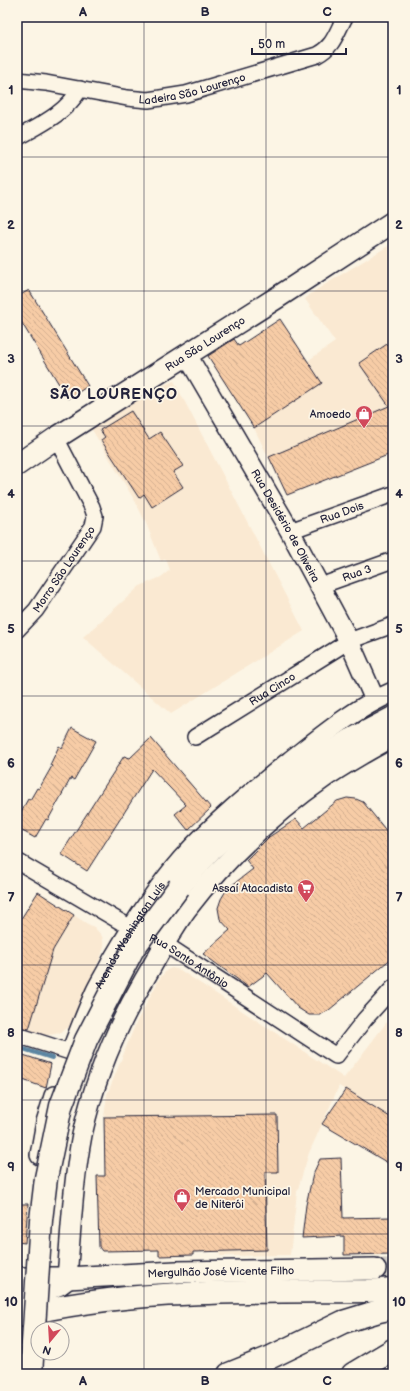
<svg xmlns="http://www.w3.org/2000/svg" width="410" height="1391" viewBox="0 0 410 1391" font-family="'Balsamiq Sans',sans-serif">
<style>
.built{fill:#fae9d2}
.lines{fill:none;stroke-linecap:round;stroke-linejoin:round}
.stream{stroke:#5d86a2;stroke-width:4}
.building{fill:url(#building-back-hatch);stroke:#22223b}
.secondary-tunnel{stroke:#d0cbc3;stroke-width:21;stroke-dasharray:21 10;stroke-linecap:butt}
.minor-casing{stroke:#22223b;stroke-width:18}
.tertiary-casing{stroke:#22223b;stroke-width:22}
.secondary-casing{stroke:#22223b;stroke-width:24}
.primary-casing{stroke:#22223b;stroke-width:25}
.motorway-casing{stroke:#22223b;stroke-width:25}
.minor{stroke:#fcf5e5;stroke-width:15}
.tertiary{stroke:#fcf5e5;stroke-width:19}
.secondary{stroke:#fcf5e5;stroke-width:21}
.primary{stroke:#fcf5e5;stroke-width:22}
.motorway{stroke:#fcf5e5;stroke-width:22}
.motorway-bridge-casing{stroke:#22223b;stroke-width:25;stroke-linecap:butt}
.motorway-bridge{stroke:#fcf5e5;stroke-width:22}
.grid{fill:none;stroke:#22223b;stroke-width:1;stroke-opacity:0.55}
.labels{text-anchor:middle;stroke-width:3.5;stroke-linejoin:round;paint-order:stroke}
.street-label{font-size:11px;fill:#22223b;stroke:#fcf5e5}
.poi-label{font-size:11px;fill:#22223b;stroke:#fcf5e5;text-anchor:end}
.district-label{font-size:15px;font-weight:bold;letter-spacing:1px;fill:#22223b;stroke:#fcf5e5}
.neatline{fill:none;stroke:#22223b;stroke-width:1.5}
.grid-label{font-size:13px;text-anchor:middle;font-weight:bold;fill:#22223b}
</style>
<defs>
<pattern id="building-back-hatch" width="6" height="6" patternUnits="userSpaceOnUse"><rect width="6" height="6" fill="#f7cca6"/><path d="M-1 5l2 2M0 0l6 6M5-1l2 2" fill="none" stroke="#d3af90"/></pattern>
</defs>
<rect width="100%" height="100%" fill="#fcf5e5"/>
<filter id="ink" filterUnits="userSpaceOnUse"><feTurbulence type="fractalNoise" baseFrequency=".025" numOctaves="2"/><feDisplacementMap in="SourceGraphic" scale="8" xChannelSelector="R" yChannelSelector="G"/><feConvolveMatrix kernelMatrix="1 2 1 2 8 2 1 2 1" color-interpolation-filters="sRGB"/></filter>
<g filter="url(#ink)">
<g class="built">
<polygon points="393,243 393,453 287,495 254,428 304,394 306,362 335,342 305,299 313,292"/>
<polygon points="174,381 304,631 171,714 83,637 140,586 161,577 170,570 166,559 161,561 146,523 135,501 91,428 156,388"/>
<polygon points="38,892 86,923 94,927 102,936 104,947 101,956 74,1018 69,1027 60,1033 49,1035 39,1035 17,1027 17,925"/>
<polygon points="172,968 180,970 344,1078 393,1014 393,1119 339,1086 309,1153 297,1192 290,1255 220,1256 219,1251 193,1252 193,1255 159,1256 159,1250 102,1251 99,1247 97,1176 105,1176 104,1117 107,1095 136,1023 160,978 167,970"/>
</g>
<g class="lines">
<polyline class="stream" points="17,1047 52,1058"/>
</g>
<g class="building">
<polygon points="29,290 88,386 68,399 17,315 17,297"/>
<polygon points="280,319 322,383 254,428 208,356 234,339 239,346"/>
<polygon points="393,340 393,453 287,495 269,457 389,406 359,363"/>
<polygon points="131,411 149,439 160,432 183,466 173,472 183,487 152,507 144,494 139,498 101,440 105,437 100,430"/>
<polygon points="72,728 96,741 74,780 71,778 48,820 46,819 35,838 17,828 17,819 28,799 30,800 37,788 39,789 52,766 50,765 59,746 62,748"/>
<polygon points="151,738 211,808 188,830 175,814 186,805 152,769 87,871 61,854 124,756 130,758"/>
<polygon points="347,798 356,799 363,802 393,839 393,957 329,1010 320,1015 309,1015 298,1008 267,973 248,987 203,954 230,930 220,919 218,908 221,899 227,889 253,869 246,860 269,837 296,819 304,828 337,801"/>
<polygon points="38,892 74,915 53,950 29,1029 17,1026 17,925"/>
<polygon points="17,1053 51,1064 46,1088 17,1078"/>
<polygon points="346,1089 393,1119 393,1166 322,1124"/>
<polygon points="277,1115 278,1172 265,1172 267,1250 193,1252 193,1255 159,1256 159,1250 102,1251 99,1247 97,1176 105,1176 104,1117"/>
<polygon points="341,1158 343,1218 393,1217 393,1254 344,1255 344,1236 302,1238 306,1205 313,1174 320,1159"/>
<polygon points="17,1204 28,1204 25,1243 17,1242"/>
</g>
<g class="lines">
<polyline class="secondary-tunnel" points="375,1269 393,1269"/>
<defs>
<g id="minor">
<path id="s1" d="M17 80 46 83 127 98 148 100 186 94 317 55C334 46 336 33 345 17"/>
<path d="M17 138C40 125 66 113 80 89"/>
<path id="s2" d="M290 531 393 494"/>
<path id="s3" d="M320 586 393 560"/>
<path id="s4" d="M17 630 36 610 93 526 95 516 92 507 56 438"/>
<path id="s5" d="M195 737 349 641 393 625"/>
<path id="s6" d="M17 861 131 928 165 944 336 1056 365 1019 393 988"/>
<polyline points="17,1035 70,1052"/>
</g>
<g id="tertiary">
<path id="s7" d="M187 355 290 531 349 641 375 700"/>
<path id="s8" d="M73 1047C80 1029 87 1011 95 993 100 982 107 972 112 961 133 925 155 890 182 859 215 822 252 792 290 761 322 736 355 708 393 692"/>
<polyline points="40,1155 46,1122 54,1096"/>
<path d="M67 1278C71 1230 73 1182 82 1135 94 1080 116 1028 144 980 158 956 171 931 187 909 226 858 275 812 327 776 348 762 371 749 393 737"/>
</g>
<g id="secondary">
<path id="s9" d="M17 465 56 438 278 297 393 222"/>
<path id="s10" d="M17 1278H67L176 1272 375 1269"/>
</g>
<polyline id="primary" points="229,1374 271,1357 343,1322 379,1311 393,1308"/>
<g id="motorway">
<polyline points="179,887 211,849 266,801 327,756 351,740 393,718"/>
<polyline points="17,1300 59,1284 67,1278"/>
<path d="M17 1316C131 1288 251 1292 367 1291L393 1289"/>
<polyline points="353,1374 393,1350"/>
</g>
</defs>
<use href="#minor" class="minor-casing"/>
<use href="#tertiary" class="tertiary-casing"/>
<use href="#secondary" class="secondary-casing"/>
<use href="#primary" class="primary-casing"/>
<use href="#motorway" class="motorway-casing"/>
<use href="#minor" class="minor"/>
<use href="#tertiary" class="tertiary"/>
<use href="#secondary" class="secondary"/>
<use href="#primary" class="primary"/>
<use href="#motorway" class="motorway"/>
<defs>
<polyline id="motorway-bridge" points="31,1374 41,1220 46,1178 61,1106 86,1040 133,949 179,887"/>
</defs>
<use href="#motorway-bridge" class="motorway-bridge-casing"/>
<use href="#motorway-bridge" class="motorway-bridge"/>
</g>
</g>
<path class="grid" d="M144 17V1374M266 17V1374M17 157H393M17 291H393M17 426H393M17 561H393M17 696H393M17 830H393M17 965H393M17 1100H393M17 1234H393"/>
<defs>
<symbol id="shop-pin" viewBox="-11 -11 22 30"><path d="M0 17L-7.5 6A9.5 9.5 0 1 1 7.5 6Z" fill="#d1495b" stroke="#fcf5e5"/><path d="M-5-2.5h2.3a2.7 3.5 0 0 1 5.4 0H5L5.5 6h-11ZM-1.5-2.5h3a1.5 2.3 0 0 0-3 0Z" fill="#fff"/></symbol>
<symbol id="supermarket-pin" viewBox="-11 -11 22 30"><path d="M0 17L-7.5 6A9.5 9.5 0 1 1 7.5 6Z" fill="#d1495b" stroke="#fcf5e5"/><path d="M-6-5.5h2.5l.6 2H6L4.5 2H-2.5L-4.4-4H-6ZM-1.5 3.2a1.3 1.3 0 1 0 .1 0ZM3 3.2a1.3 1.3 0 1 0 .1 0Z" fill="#fff"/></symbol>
</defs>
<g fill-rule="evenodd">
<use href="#shop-pin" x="354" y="404" width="20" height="27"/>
<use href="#supermarket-pin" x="296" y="878" width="20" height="27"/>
<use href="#shop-pin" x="172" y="1187" width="20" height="27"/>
</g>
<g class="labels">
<g class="street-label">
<text dy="4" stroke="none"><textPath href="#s1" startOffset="178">Ladeira São Lourenço</textPath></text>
<text dy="4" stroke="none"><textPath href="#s9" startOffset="224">Rua São Lourenço</textPath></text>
<text dy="4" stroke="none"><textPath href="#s2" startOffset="55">Rua Dois</textPath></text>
<text dy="4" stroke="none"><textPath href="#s7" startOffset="197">Rua Desidério de Oliveira</textPath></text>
<text dy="4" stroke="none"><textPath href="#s4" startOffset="77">Morro São Lourenço</textPath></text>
<text dy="4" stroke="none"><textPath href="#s3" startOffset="39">Rua 3</textPath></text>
<text dy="4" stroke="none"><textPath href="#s5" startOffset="91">Rua Cinco</textPath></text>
<text dy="4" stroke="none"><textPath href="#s8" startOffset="126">Avenida Washington Luís</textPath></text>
<text dy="4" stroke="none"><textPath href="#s6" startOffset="199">Rua Santo Antônio</textPath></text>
<text dy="4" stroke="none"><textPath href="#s10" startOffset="204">Mergulhão José Vicente Filho</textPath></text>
</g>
<g class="poi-label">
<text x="351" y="418">Amoedo</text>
<text x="293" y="892">Assaí Atacadista</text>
<text x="195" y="1195" text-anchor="start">Mercado Municipal<tspan x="195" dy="13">de Niterói</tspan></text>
</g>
<g class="district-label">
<text x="114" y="399">SÃO LOURENÇO</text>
</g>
</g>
<rect width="410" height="1391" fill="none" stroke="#fcf5e5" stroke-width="44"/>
<g transform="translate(50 1341) rotate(198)"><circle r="19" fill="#fcf5e5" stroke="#a5a1a1"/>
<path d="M0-3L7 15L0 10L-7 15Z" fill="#d1495b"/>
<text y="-6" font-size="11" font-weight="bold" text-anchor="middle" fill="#22223b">N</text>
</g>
<path d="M252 48v6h94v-6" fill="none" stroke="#22223b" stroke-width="2"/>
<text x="258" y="48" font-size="12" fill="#22223b" stroke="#fcf5e5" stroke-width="3" paint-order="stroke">50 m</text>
<rect x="22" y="22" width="366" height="1347" class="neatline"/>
<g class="grid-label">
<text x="83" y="16">A</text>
<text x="205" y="16">B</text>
<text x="327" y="16">C</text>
<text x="11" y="94">1</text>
<text x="399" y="94">1</text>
<text x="11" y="229">2</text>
<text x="399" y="229">2</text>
<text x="11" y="363">3</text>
<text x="399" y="363">3</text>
<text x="11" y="498">4</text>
<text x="399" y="498">4</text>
<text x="11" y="633">5</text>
<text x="399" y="633">5</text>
<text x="11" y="767">6</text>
<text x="399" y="767">6</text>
<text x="11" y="902">7</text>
<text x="399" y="902">7</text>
<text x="11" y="1037">8</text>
<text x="399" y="1037">8</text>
<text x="11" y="1171">9</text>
<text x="399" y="1171">9</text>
<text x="11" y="1306">10</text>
<text x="399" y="1306">10</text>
<text x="83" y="1385">A</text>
<text x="205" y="1385">B</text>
<text x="327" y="1385">C</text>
</g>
</svg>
